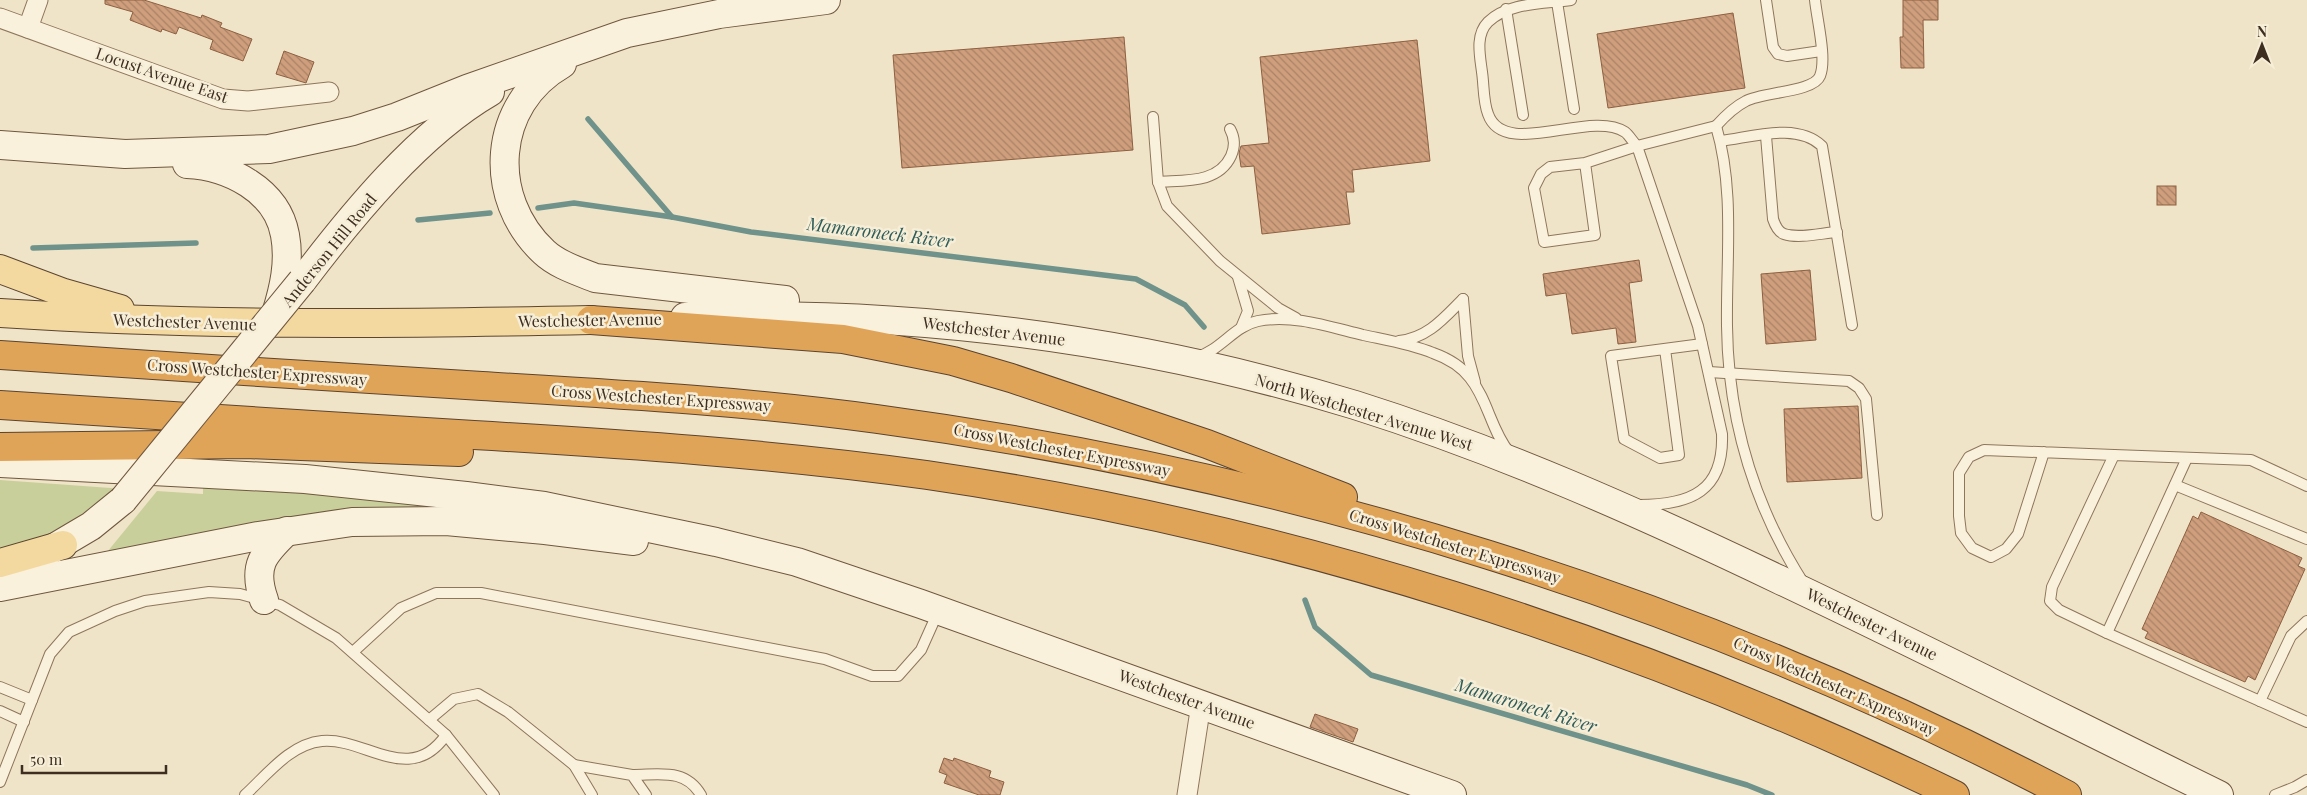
<svg xmlns="http://www.w3.org/2000/svg" width="2307" height="795" viewBox="0 0 2307 795" font-family="'Playfair Display',serif">
<style>
.grass{fill:#c9cf9b}
.lines{fill:none;stroke-linecap:round;stroke-linejoin:round}
.stream{stroke:#6f938a;stroke-width:5.5}
.building{fill:url(#building-back-hatch);stroke:#8d5f41}
.lane-casing{stroke:#8d765c;stroke-width:12}
.street-casing{stroke:#8d765c;stroke-width:21}
.secondary-casing{stroke:#6f573f;stroke-width:30}
.primary-casing{stroke:#5b4430;stroke-width:30}
.highway-casing{stroke:#5b4430;stroke-width:30}
.lane{stroke:#faf1dc;stroke-width:10}
.street{stroke:#faf1dc;stroke-width:19}
.secondary{stroke:#faf1dc;stroke-width:28}
.primary{stroke:#f3d9a0;stroke-width:28}
.highway{stroke:#e0a458;stroke-width:28}
.secondary-bridge-casing{stroke:#6f573f;stroke-width:30;stroke-linecap:butt}
.secondary-bridge{stroke:#faf1dc;stroke-width:28}
.labels{text-anchor:middle;stroke-width:5;stroke-linejoin:round;paint-order:stroke}
.street-label{font-size:16px;fill:#3d2e20;stroke:#f7eed8}
.water-label{font-size:18px;font-style:italic;fill:#2f5d5a;stroke:#f7eed8}
</style>
<defs>
<pattern id="building-back-hatch" width="6" height="6" patternUnits="userSpaceOnUse" patternTransform="scale(1.25)"><rect width="6" height="6" fill="#cf9f7d"/><path d="M-1 5l2 2M0 0l6 6M5-1l2 2" fill="none" stroke="#a98266"/></pattern>
</defs>
<rect width="100%" height="100%" fill="#f0e4c8"/>
<g class="grass">
<path d="M0 480 111 488 115 489C74 521 50 537 0 552Z"/>
<polygon points="203,487 332,494 450,507 103,557 157,491 203,494"/>
</g>
<g class="lines">
<g class="stream">
<polyline points="588,119 672,217"/>
<polyline points="538,208 574,203 672,217 751,232 1136,279 1185,305 1204,327"/>
<polyline points="418,220 490,213"/>
<polyline points="33,248 196,243"/>
<polyline points="1305,600 1315,627 1371,675 1747,785 1772,795"/>
</g>
</g>
<g class="building">
<polygon points="105,0 144,0 201,18 202,15 222,23 220,27 252,39 243,61 210,49 213,40 179,27 176,34 162,29 161,32 130,20 133,12 105,4"/>
<polygon points="1903,0 1938,0 1938,20 1923,20 1924,68 1901,68 1900,37 1903,37"/>
<polygon points="1733,13 1745,88 1608,108 1597,34"/>
<polygon points="1124,37 1133,150 902,168 893,55"/>
<polygon points="1417,40 1430,161 1352,170 1354,192 1346,192 1350,224 1262,234 1254,166 1241,167 1239,153 1241,146 1269,143 1260,57"/>
<polygon points="284,51 314,62 306,83 276,74"/>
<rect x="2157" y="186" width="19" height="19"/>
<polygon points="1639,260 1642,281 1629,283 1636,342 1618,344 1616,328 1572,334 1566,293 1546,296 1543,274"/>
<polygon points="1810,270 1816,340 1766,344 1761,274"/>
<polygon points="1858,406 1862,478 1787,482 1784,409"/>
<polygon points="2201,512 2302,558 2298,566 2305,569 2255,680 2248,676 2245,682 2145,638 2148,632 2142,629 2193,516 2198,519"/>
<polygon points="1315,714 1358,729 1353,742 1310,727"/>
<polygon points="944,758 953,761 954,758 991,771 989,777 1004,782 1000,795 979,795 944,783 947,775 939,772"/>
</g>
<g class="lines">
<defs>
<g id="lane">
<path d="M1571 0C1545 4 1508 2 1488 22 1475 35 1480 56 1482 72 1484 85 1483 101 1488 114 1504 160 1590 109 1625 132 1629 135 1633 142 1637 146L1585 163 1550 167 1541 174 1534 188 1544 242 1595 235 1585 163"/>
<polyline points="1766,0 1773,47 1778,54 1787,56 1821,51"/>
<polyline points="1557,2 1574,109"/>
<polyline points="1506,9 1523,115"/>
<polyline points="1153,117 1158,182 1167,206 1220,261 1278,308 1296,318"/>
<path d="M1716 126C1725 116 1734 107 1746 101 1762 92 1814 92 1820 76 1827 59 1817 20 1815 0"/>
<path d="M1766 136 1773 219C1775 225 1778 232 1784 234 1799 239 1822 233 1837 232"/>
<path d="M1721 141C1753 137 1797 122 1822 146L1852 325"/>
<path d="M1158 182C1184 180 1218 184 1231 156 1235 147 1235 138 1230 129"/>
<polyline points="1238,277 1248,311 1241,328"/>
<polyline points="1463,299 1468,356 1475,382"/>
<path d="M1399 341C1428 338 1444 318 1463 299"/>
<polyline points="1665,349 1679,455 1660,458 1624,439 1611,356 1702,344"/>
<path d="M1197 357C1221 350 1234 326 1258 321 1293 314 1330 327 1363 335 1386 340 1411 344 1433 353 1447 358 1461 366 1470 378 1488 400 1491 430 1509 452"/>
<polyline points="1709,372 1849,381 1859,388 1866,399 1877,515"/>
<polyline points="2044,452 2018,534 2006,549 1991,557 1972,548 1961,533 1959,516 1959,473 1969,457 1984,450 2114,455"/>
<polyline points="2175,485 2307,539"/>
<polyline points="2307,486 2251,460 2114,455 2052,587 2050,601 2059,610 2107,633 2307,722"/>
<path d="M1639 505C1691 505 1724 491 1722 434L1698 326 1637 146 1716 126C1735 190 1726 259 1727 326 1728 418 1754 506 1804 584"/>
<polyline points="2107,633 2187,458"/>
<polyline points="353,652 401,608 436,593 481,593 825,659 872,676 898,676 921,650 938,612"/>
<polyline points="0,687 32,700"/>
<polyline points="2260,701 2291,636 2307,621"/>
<polyline points="0,711 24,722"/>
<polyline points="429,720 454,699 478,694 508,712 574,765 592,795"/>
<polyline points="574,765 632,775 646,795"/>
<path d="M632 775C660 775 685 768 701 795"/>
<polyline points="0,782 50,654 69,632 115,611 145,601 209,592 240,594 280,605 336,638 446,735 494,795"/>
<path d="M245 795C267 775 290 744 322 741 365 737 410 787 446 735"/>
<polyline points="2275,795 2295,787 2307,780"/>
</g>
<g id="street">
<polyline points="0,18 223,99 248,101 329,92"/>
<polyline points="28,28 38,0"/>
<polyline points="1187,795 1201,704"/>
</g>
<g id="secondary">
<path d="M562 64C492 104 486 198 544 252 558 265 578 271 595 278L785 300"/>
<polyline points="0,145 125,154 269,149 353,131 397,117 467,89 627,33 719,14 826,0"/>
<path d="M187 164C229 166 277 190 285 235 290 262 284 288 276 314"/>
<path d="M302 281C352 215 419 133 490 92"/>
<path d="M685 317C911 310 1138 339 1355 405 1501 451 1640 513 1778 579 1926 649 2072 723 2219 795"/>
<polyline points="0,463 305,479 466,496 544,506 716,542 797,562 921,604 1452,795"/>
<polyline points="42,555 91,526 123,500"/>
<polyline points="0,587 258,536 352,522 446,521 545,530 634,541"/>
<path d="M264 600C252 566 263 554 287 531"/>
</g>
<g id="primary">
<polyline points="0,269 64,293 120,309"/>
<path d="M0 313C197 326 393 324 591 320"/>
<polyline points="0,563 63,545"/>
</g>
<g id="highway">
<polyline points="591,320 843,339 953,361 1011,378 1207,444 1343,497"/>
<path d="M0 355C161 366 321 376 482 386 614 394 746 401 877 419 1292 475 1696 600 2067 795"/>
<path d="M0 405C158 416 316 425 474 435 625 444 776 454 927 475 1283 527 1631 638 1955 795"/>
<polyline points="0,447 246,444 459,452"/>
</g>
</defs>
<use href="#lane" class="lane-casing"/>
<use href="#street" class="street-casing"/>
<use href="#secondary" class="secondary-casing"/>
<use href="#primary" class="primary-casing"/>
<use href="#highway" class="highway-casing"/>
<use href="#lane" class="lane"/>
<use href="#street" class="street"/>
<use href="#secondary" class="secondary"/>
<use href="#primary" class="primary"/>
<use href="#highway" class="highway"/>
<defs>
<polyline id="secondary-bridge" points="123,500 302,281"/>
</defs>
<use href="#secondary-bridge" class="secondary-bridge-casing"/>
<use href="#secondary-bridge" class="secondary-bridge"/>
</g>
<g class="labels">
<g class="street-label">
<text transform="translate(162 75) rotate(19)" y="6">Locust Avenue East</text>
<text transform="translate(329 250) rotate(-51)" y="6">Anderson Hill Road</text>
<text transform="translate(590 320) rotate(-1)" y="6">Westchester Avenue</text>
<text transform="translate(185 322) rotate(2)" y="6">Westchester Avenue</text>
<text transform="translate(994 331) rotate(7)" y="6">Westchester Avenue</text>
<text transform="translate(257 372) rotate(4)" y="6">Cross Westchester Expressway</text>
<text transform="translate(661 398) rotate(4)" y="6">Cross Westchester Expressway</text>
<text transform="translate(1364 412) rotate(17)" y="6">North Westchester Avenue West</text>
<text transform="translate(1062 450) rotate(11)" y="6">Cross Westchester Expressway</text>
<text transform="translate(1455 546) rotate(17)" y="6">Cross Westchester Expressway</text>
<text transform="translate(1872 624) rotate(26)" y="6">Westchester Avenue</text>
<text transform="translate(1835 686) rotate(24)" y="6">Cross Westchester Expressway</text>
<text transform="translate(1187 699) rotate(20)" y="6">Westchester Avenue</text>
</g>
<g class="water-label">
<text transform="translate(880 233) rotate(7)" y="6">Mamaroneck River</text>
<text transform="translate(1526 706) rotate(17)" y="6">Mamaroneck River</text>
</g>
</g>
<g transform="translate(2262 45)" stroke="#f7eed8" stroke-width="4" paint-order="stroke">
<path d="M0-4L9 19L0 12L-9 19Z" fill="#3d2e20"/>
<text y="-8" font-size="14" font-weight="bold" text-anchor="middle" fill="#3d2e20">N</text>
</g>
<path d="M22 765v8h144v-8" fill="none" stroke="#3d2e20" stroke-width="2.5"/>
<text x="30" y="765" font-size="15" fill="#3d2e20" stroke="#f7eed8" stroke-width="4" paint-order="stroke">50 m</text>
</svg>
